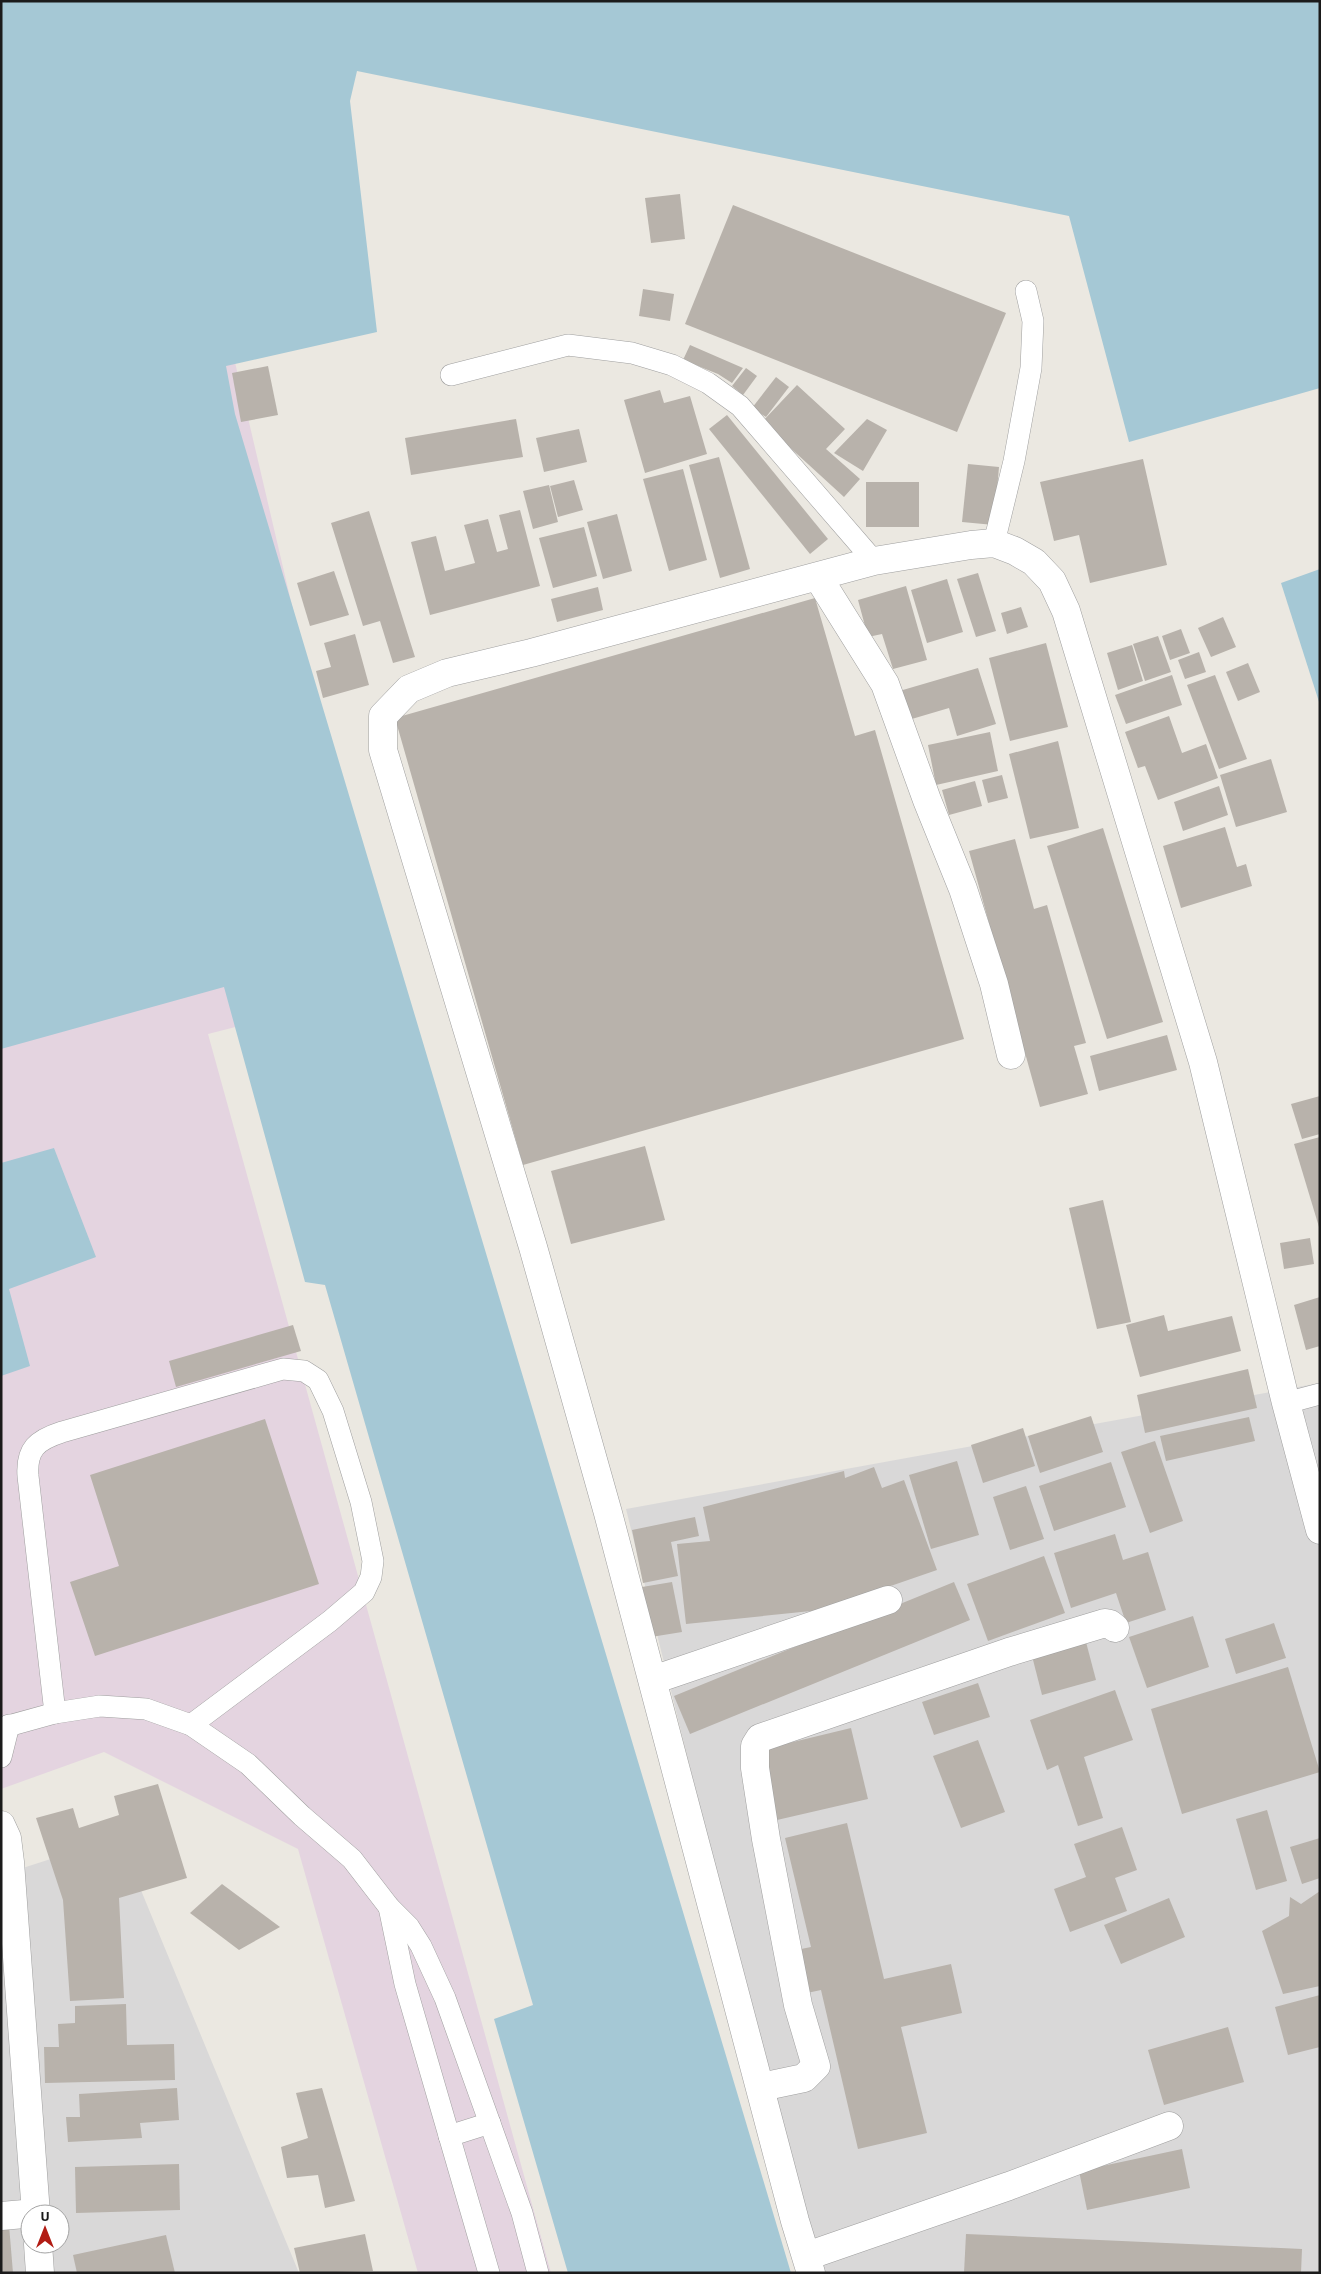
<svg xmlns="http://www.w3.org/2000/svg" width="1321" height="2274" viewBox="0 0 1321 2274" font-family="'Titillium Web',sans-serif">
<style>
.residential{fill:#d9d8d8;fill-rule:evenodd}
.industrial{fill:#e4d4e0}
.water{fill:#a5c8d5}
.building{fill:#b8b2ab}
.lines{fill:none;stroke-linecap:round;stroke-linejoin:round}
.service-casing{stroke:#9f9f9f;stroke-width:22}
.minor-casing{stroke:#9f9f9f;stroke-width:29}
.service{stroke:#fff;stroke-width:21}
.minor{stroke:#fff;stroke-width:28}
</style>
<rect width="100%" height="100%" fill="#ebe8e1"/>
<g class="residential">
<polygon points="1320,1383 1320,2273 815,2273 626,1509"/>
<path d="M119 1837 299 2273H1V1875ZM30 2214H60V2244H30Z"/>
</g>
<polygon class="industrial" points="182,136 382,990 208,1034 551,2273 418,2273 298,1849 104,1752 1,1789 1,156"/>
<g class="water">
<polygon points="1,1 1320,1 1320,388 1129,442 1069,216 357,71 350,101 377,332 226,366 235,414 791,2273 568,2273 494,2019 533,2005 325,1285 305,1282 224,987 1,1049"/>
<polygon points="1320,569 1320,705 1281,583"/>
<polygon points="54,1148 96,1257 9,1289 30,1366 1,1376 1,1163"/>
</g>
<g class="building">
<polygon points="680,194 685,239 651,243 645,198"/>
<polygon points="733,205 1006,313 957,432 685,324"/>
<polygon points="643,289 674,294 670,321 639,316"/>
<polygon points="690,345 743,368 732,383 718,374 683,360"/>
<polygon points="268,366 278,415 241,422 232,373"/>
<polygon points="746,368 757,376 743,395 732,386"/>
<polygon points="776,377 789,387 766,417 752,408"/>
<polygon points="797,385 845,429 826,449 860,479 844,497 762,422"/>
<polygon points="660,390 664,403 690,396 707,454 645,473 624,400"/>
<polygon points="727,415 828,539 810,554 709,429"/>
<polygon points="516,419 523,457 411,475 405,438"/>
<polygon points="867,419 887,430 863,471 834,453"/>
<polygon points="579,429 587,462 544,472 536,438"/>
<polygon points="719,457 750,569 720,578 689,465"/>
<polygon points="1143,459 1167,565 1090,583 1079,535 1054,541 1040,482"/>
<polygon points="968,464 999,467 994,525 962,522"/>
<polygon points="683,469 707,560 669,571 643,479"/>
<polygon points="574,480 583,510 558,517 550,486"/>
<rect x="866" y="482" width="53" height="45"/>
<polygon points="549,485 558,522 533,529 523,491"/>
<polygon points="520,510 540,586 430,615 411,542 436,536 445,571 475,563 464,525 488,519 497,552 508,549 499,515"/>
<polygon points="369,511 415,657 393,663 380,621 363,626 331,523"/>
<polygon points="617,514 632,571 603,579 587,522"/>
<polygon points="584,527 597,576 553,588 539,538"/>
<polygon points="334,571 349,615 310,626 297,583"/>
<polygon points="978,573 996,631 976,637 957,579"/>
<polygon points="947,579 963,632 927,643 911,590"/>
<polygon points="906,586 927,660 893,669 882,634 868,637 858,600"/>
<polygon points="598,587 603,610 557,622 551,599"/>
<polygon points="815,598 855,736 875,730 964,1039 523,1165 395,718"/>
<polygon points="1021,607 1028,627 1007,634 1001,613"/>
<polygon points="1223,617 1236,647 1211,657 1198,628"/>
<polygon points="1181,629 1190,653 1170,660 1162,636"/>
<polygon points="355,634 369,685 323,698 316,671 331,667 324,643"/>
<polygon points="1158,636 1171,672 1145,681 1133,644"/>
<polygon points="1046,643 1068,727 1010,741 989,658"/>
<polygon points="1132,645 1143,681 1118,690 1107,653"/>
<polygon points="1199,652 1206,672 1185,679 1178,660"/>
<polygon points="1248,663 1260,692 1238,701 1226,672"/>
<polygon points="978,668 996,724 957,736 949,708 905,721 896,692"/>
<polygon points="1172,675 1182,705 1126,724 1115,695"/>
<polygon points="1215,675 1247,759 1219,769 1187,685"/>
<polygon points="1169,716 1182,753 1206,744 1218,778 1158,800 1145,766 1138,768 1125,732"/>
<polygon points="990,732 998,771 936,785 928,745"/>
<polygon points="1058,741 1079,828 1030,839 1009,754"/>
<polygon points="1271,759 1287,812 1236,827 1220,775"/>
<polygon points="1002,775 1008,798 988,803 982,780"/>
<polygon points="975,781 982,806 949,815 942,790"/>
<polygon points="1219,786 1228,815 1183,831 1174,802"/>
<polygon points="1225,827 1237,867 1246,864 1252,886 1181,908 1163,846"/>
<polygon points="1103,828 1163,1022 1107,1039 1047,846"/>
<polygon points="1015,839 1034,909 1047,905 1086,1043 1074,1046 1088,1094 1040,1107 969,851"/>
<polygon points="1167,1035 1177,1070 1099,1091 1090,1056"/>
<polygon points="1320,1096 1320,1134 1302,1139 1291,1104"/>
<polygon points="1320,1137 1320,1227 1319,1227 1294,1144"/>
<polygon points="645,1146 665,1220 571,1244 551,1171"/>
<polygon points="1103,1200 1131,1322 1097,1329 1069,1208"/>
<polygon points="1310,1238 1314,1264 1284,1269 1280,1243"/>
<polygon points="1320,1297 1320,1346 1306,1350 1294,1305"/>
<polygon points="1164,1315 1168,1331 1232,1316 1241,1351 1140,1377 1126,1325"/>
<polygon points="293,1325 301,1351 176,1387 169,1361"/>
<polygon points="1248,1369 1257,1408 1145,1433 1137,1395"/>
<polygon points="1091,1416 1103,1452 1040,1473 1028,1436"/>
<polygon points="1249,1417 1255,1441 1166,1461 1160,1436"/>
<polygon points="265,1419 319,1584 95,1656 70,1582 119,1566 90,1475"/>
<polygon points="1023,1428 1035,1466 983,1483 971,1445"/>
<polygon points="1155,1441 1183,1521 1150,1533 1121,1452"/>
<polygon points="957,1461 979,1535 931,1549 909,1475"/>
<polygon points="1111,1462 1126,1507 1054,1531 1039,1486"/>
<polygon points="874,1467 882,1488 904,1480 937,1570 821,1610 686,1624 677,1544 710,1541 703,1507 844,1471 845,1478"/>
<polygon points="1026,1486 1044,1539 1010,1550 993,1497"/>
<polygon points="695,1517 699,1536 671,1542 678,1576 643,1583 632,1530"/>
<polygon points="1115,1534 1123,1560 1148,1552 1166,1610 1126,1623 1116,1593 1071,1608 1054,1553"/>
<polygon points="1044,1556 1065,1613 988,1641 967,1584"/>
<polygon points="672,1582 682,1632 651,1637 642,1587"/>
<polygon points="954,1582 970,1620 690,1734 674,1696"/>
<polygon points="1193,1616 1209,1667 1147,1688 1129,1637"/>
<polygon points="1274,1623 1286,1658 1236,1674 1225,1639"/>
<polygon points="1086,1642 1096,1680 1042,1695 1032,1656"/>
<polygon points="1288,1667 1320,1772 1182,1814 1151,1709"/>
<polygon points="978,1683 990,1717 934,1735 922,1702"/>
<polygon points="1115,1690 1133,1740 1084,1757 1103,1818 1078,1826 1058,1765 1047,1770 1030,1720"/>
<polygon points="851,1728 868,1799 777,1820 760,1750"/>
<polygon points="978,1740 1005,1812 961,1828 933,1756"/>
<polygon points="158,1784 187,1878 119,1898 124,1998 70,2001 63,1900 36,1818 73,1808 79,1828 119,1815 114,1796"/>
<polygon points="1267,1810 1287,1881 1256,1890 1236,1819"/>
<polygon points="847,1823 884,1979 951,1964 962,2013 901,2027 927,2133 858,2149 821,1990 807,1993 796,1950 811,1947 785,1838"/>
<polygon points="1122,1827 1137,1870 1115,1878 1127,1911 1070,1932 1054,1889 1086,1877 1074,1844"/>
<polygon points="1320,1838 1320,1878 1302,1884 1290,1847"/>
<polygon points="222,1884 280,1927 239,1950 190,1913"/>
<polygon points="1320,1891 1320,1986 1283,1994 1262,1931 1289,1916 1290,1897 1301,1904"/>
<polygon points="1169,1898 1185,1937 1121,1964 1104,1925"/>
<polygon points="1320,1995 1320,2047 1288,2055 1275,2007"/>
<polygon points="126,2004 127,2045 174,2044 175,2080 45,2083 44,2047 59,2047 58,2024 75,2023 75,2006"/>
<polygon points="1228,2027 1244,2082 1164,2105 1148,2050"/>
<polygon points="177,2088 179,2120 140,2123 142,2138 68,2142 66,2117 80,2117 79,2094"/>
<polygon points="322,2088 355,2201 325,2208 318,2175 287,2178 281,2147 308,2138 296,2093"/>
<polygon points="1182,2149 1190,2188 1087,2210 1079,2171"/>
<polygon points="179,2164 180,2210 76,2213 75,2167"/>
<polygon points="1,2225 9,2225 13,2273 1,2273"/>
<polygon points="365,2234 373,2271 300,2273 294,2248"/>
<polygon points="966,2234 1302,2249 1301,2273 964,2273"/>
<polygon points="166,2235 175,2273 77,2273 73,2255"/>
</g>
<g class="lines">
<defs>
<g id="service">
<polyline points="451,375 568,345 632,353 672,365 708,383 740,406 874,561"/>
<polyline points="994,543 1014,461 1031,368 1033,321 1026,291"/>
<polyline points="1286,1403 1320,1394"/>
<path d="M55 1713 28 1476C26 1449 37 1440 62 1432L283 1369 304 1371 318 1380 333 1411 361 1502 373 1561 371 1577 364 1592 330 1621 191 1725"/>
<polyline points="1,1728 55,1713 100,1706 146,1709 191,1725 248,1764 302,1816 352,1859 389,1907 409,1927 421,1946 445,1998 522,2213 538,2273"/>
<polyline points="1,1757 9,1725"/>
<polyline points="389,1907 405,1984 489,2273"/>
<polyline points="449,2136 490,2123"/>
</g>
<g id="minor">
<polyline points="818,577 885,684 927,800 963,889 994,984 1011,1055"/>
<polyline points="653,1680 888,1600"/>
<polyline points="1,1825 7,1838 10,1862 36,2214"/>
<polyline points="761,2087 804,2078 816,2066 798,2005 766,1839 755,1768 755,1746 760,1738 1009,1652 1105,1623 1110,1624 1115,1628"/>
<polyline points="1,2216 36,2213"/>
<polyline points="38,2244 40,2273"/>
<polyline points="807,2256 1009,2186 1169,2126"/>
<polyline points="811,2273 795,2221 608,1513 533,1247 383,750 383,716 409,689 447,673 531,653 874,561 971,545 994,543 1015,551 1034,562 1052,581 1066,611 1203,1062 1286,1403 1320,1530"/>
</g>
</defs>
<use href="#service" class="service-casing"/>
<use href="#minor" class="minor-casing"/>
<use href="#service" class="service"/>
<use href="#minor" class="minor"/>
</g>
<rect width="1321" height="2274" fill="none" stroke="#1b1b1b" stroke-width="5"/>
<g transform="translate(45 2229)"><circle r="24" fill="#ffffff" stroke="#a4a4a4"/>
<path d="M0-4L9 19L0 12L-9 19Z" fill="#b21c14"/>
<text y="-8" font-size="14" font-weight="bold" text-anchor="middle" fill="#1b1b1b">U</text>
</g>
</svg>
